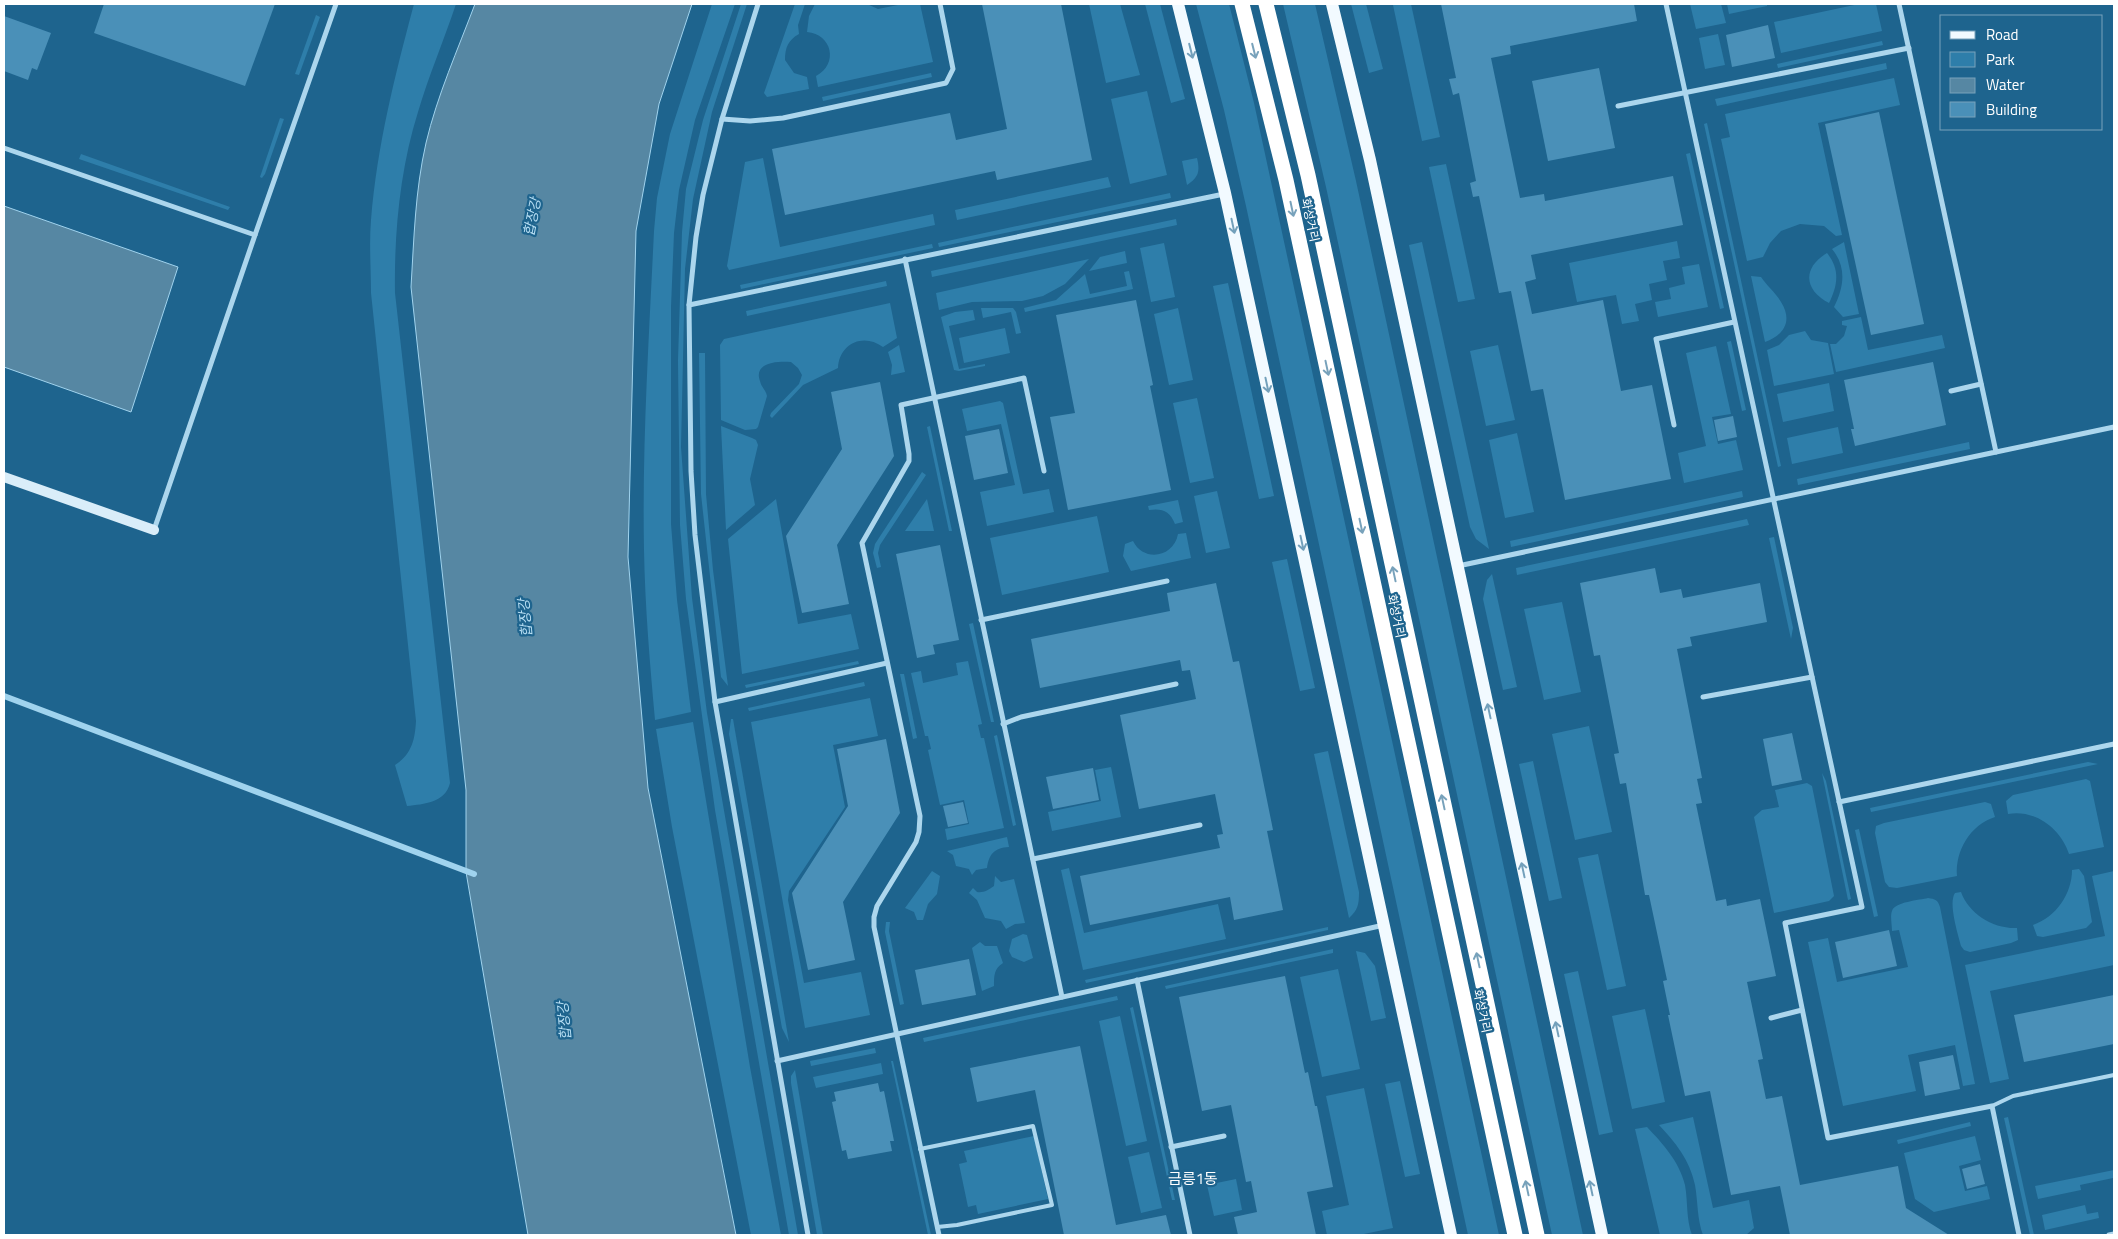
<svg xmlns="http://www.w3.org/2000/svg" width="2118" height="1239" viewBox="0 0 2118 1239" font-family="'Titillium Web','Noto Sans KR',sans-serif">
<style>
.green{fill:#2e7eaa}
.water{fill:#5687a3;stroke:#a0d3ee}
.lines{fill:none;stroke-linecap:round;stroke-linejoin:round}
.stream{stroke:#a0d3ee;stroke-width:6}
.building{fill:#4a90b8}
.lane{stroke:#acd6ed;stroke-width:4}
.street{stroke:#acd6ed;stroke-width:5}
.secondary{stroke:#d9edf9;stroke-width:10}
.primary{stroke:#f2faff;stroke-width:12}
.highway{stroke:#fff;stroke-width:15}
.oneway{stroke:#73a0bb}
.oneway2{stroke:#78a2bb}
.labels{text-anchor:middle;stroke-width:4.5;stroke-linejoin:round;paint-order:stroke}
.street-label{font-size:12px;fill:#fff;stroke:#1e648e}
.water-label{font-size:14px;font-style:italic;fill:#b8dff4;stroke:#1e648e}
.quarter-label{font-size:15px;fill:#fff;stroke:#1e648e}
</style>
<rect width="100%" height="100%" fill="#1e648e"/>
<g class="green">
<path d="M414 4H456C444 40 429 75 418 112 400 169 394 233 395 293L450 783C445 803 424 804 407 806L395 765C412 754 415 739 416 721L371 293C371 269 369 244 371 220 377 146 395 75 414 4Z"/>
<path d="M712 4H735L695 120 679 190 674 233 671 307V524L677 600 691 712 655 720C650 664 645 607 644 550 642 444 649 337 654 231L657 198 670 134Z"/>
<polygon points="741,4 747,4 712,112 693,199 685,269 681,447 692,598 707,713 798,1235 789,1235 715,810 686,599 680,525 678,361 682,232 686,189 703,120"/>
<path d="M795 4H805L798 25 799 34C788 40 785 48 785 60L794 73 807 77 809 89 767 97 764 93Z"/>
<path d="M815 4H867L878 9 903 4H920L933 62 818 87 816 76C839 64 832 34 807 32L809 16Z"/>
<polygon points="1089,4 1120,4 1140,75 1106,83"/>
<polygon points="1145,4 1160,4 1185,99 1171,103"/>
<polygon points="1196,4 1229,4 1254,103 1499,1235 1468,1235 1246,206 1224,110"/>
<polygon points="1283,4 1315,4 1356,181 1583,1235 1552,1235 1326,187"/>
<polygon points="1351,4 1366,4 1383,69 1369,73"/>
<polygon points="1398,4 1411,4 1440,137 1422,141 1393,5"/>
<polygon points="1690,4 1721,4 1726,23 1696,29"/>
<polygon points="1727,4 1767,4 1767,6 1729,14"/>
<polygon points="1859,4 1876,4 1882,31 1781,53 1774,22"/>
<polygon points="316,15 320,17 299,75 295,74"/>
<polygon points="1718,34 1725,65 1705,69 1699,38"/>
<polygon points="1882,41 1883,45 1778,68 1777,64"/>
<polygon points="1886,63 1887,69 1717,106 1715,99"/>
<polygon points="931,73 932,77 823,101 822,97"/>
<polygon points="1894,78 1900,105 1818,123 1842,235 1836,236 1824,226 1800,224 1781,231 1770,243 1763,257 1747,261 1721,139 1730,137 1725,114"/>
<polygon points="1147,91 1167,175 1130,184 1111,99"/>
<polygon points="280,118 284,119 265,174 262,178 260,177"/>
<polygon points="1707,123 1781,466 1778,467 1704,124"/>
<polygon points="1690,153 1724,308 1720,309 1686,154"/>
<polygon points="81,154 230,207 228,210 79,159"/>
<polygon points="763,158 780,247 933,214 935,225 729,270 727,266 745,162"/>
<path d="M1197 158C1200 171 1199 177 1187 185L1182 161Z"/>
<polygon points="1446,164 1475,299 1458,302 1429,167"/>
<polygon points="1108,177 1111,187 957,220 955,210"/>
<polygon points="1170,193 1171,198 939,247 938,243"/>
<polygon points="1176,219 1177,225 932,277 931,271"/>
<polygon points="1677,241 1680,258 1663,261 1667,280 1649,284 1652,300 1635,304 1639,321 1622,324 1616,295 1577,302 1569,263"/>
<polygon points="1422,242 1489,549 1476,539 1470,527 1409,245"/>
<path d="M1844 242 1859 314 1843 317 1834 307C1844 287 1847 267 1832 249Z"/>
<polygon points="1164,243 1175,297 1151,302 1140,248"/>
<polygon points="932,244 933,248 741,289 740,285"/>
<polygon points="1125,251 1127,263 1089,271 1100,257"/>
<path d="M1827 253C1840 269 1838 285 1829 303 1804 290 1802 268 1827 253Z"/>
<polygon points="1089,259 1065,284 1043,296 1022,301 972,302 939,310 936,293"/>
<polygon points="1699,264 1708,307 1658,317 1655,302 1671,299 1669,288 1685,284 1682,267"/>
<polygon points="1129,271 1133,289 1025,312 1024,308 1056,300 1084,275 1085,274 1090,294 1127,286 1124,272"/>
<path d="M1751 276 1761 277C1767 286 1776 293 1781 302 1793 321 1784 335 1765 342Z"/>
<polygon points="886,281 887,286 747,316 746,311"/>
<polygon points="1228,283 1274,496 1259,499 1213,286"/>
<path d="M890 303 897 338 883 347C863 332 839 344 838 368L803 385 772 418 770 416 771 413 799 384 802 375 798 368 791 362C778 361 753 362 760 381 761 387 766 390 767 396L758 427 756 429 745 430 721 420 720 345 724 339Z"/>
<polygon points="981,308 1013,308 1016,312 1021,333 1016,334 1011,312 983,318"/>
<polygon points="1178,308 1193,380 1169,385 1154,314"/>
<polygon points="973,310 975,320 949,326 959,369 985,364 985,366 959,371 954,370 941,317 955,312"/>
<polygon points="1861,317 1868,350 1942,335 1945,348 1836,372 1830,344 1836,344 1844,336 1847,326 1842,325 1842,321"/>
<polygon points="1005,328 1010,353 964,363 959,338"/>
<polygon points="1805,331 1811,340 1828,343 1834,374 1774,386 1767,350 1779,345 1789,335"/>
<polygon points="1731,341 1746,410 1742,411 1727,342"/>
<polygon points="899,345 905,372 891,375 892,365 888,352"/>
<polygon points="1498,345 1515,420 1486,426 1470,351"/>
<polygon points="1716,346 1731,414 1712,417 1718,444 1736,440 1743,470 1684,483 1678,453 1706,446 1686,353"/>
<polygon points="699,353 705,353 706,494 713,570 728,686 721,677 701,494"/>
<polygon points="1829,383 1834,411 1783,422 1777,394"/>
<polygon points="1197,398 1214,478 1190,483 1173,403"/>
<polygon points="1000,401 1003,403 1023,494 1049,489 1054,512 987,526 980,492 1015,485 1001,424 967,431 962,409"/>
<polygon points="721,426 752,438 756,440 758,445 750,479 755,505 726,530"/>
<polygon points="930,426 952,531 949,531 927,427"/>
<polygon points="1838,427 1843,453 1792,464 1787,438"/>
<polygon points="1517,433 1534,512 1505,518 1489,440"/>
<polygon points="1969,442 1970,449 1798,485 1797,479"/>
<polygon points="922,472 926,475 880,545 878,553 881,567 877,568 873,553 875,544"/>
<polygon points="1217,491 1230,548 1206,553 1194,496"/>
<polygon points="1742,491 1743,497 1511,547 1510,541"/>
<polygon points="776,499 798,624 851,614 859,649 742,674 728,539"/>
<polygon points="927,499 934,531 905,531"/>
<path d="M1178 500 1183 522 1175 524C1170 511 1162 508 1149 510L1148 506Z"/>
<polygon points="1097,516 1109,572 1002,595 990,538"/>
<polygon points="1747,519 1749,525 1517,575 1516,568"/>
<path d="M1186 533 1191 558 1131 571 1123 556 1125 544 1133 541C1144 563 1174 557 1178 534Z"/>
<polygon points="1774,537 1793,628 1791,639 1769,538"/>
<polygon points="1287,559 1315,688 1300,691 1272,562"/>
<polygon points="1492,574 1517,687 1503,690 1483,599 1487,580"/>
<polygon points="1562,602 1581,692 1544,700 1524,609"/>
<polygon points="973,623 994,722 991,722 969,624"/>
<polygon points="858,661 859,664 746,688 745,685"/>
<polygon points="968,661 982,724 978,725 981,738 984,738 1004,828 947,840 945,829 969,824 964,800 940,805 928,750 931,749 928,736 925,736 911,673 921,671 923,683 958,675 956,663"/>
<polygon points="900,674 904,674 917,738 913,739"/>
<polygon points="864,682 865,686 749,711 748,708"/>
<polygon points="870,698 878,736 833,745 845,807 789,891 788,900 804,983 861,972 870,1015 805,1028 751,722"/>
<polygon points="731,719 733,719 789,1042 782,1028 729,734"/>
<polygon points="693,722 750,1067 781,1235 751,1235 672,827 656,729"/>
<polygon points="1589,726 1612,832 1575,840 1552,734"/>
<polygon points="997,735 1016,825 1013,826 994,736"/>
<path d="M1328 751 1359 892C1359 904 1358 910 1349 918L1314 754Z"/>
<polygon points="1533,761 1562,898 1549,901 1519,764"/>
<polygon points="2088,762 2098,764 1871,812 1870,808"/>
<polygon points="1111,767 1121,817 1052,831 1048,812 1101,801 1095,770"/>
<polygon points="1822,773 1826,781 1851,899 1848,900"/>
<path d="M2086 779 2090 781 2104 847 2069 854C2061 829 2035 809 2008 814L2006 801 2013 795Z"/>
<polygon points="1807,783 1812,786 1834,896 1829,901 1774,913 1754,817 1762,810 1779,807 1775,790"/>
<path d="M1985 802 1991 804 1995 817C1970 825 1955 851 1957 876L1897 888 1889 887 1885 882 1875 833 1876 826 1884 823Z"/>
<polygon points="1859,829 1878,916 1874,917 1855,830"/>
<path d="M1007 837 1009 847C994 848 989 854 987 868L976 870 972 875 969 869 956 866 953 855 947 851Z"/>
<polygon points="1598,854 1626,986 1607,990 1578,858"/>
<polygon points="1069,868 1084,933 1218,904 1226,939 1083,970 1061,870"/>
<path d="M2079 869 2084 876 2092 922 2086 928 2043 937 2037 936 2033 925C2056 917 2072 894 2072 870Z"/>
<polygon points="932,871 940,876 937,894 928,904 923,920 917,920 914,912 905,908"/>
<polygon points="2114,871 2114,965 1990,991 2009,1079 1990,1083 1965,965 2105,936 2092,876"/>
<path d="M995 876 1001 882 1014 879 1025 923 1015 924 1006 929 1001 921 985 918 977 900 969 893 973 888 977 892C984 893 988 890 994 886Z"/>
<path d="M1961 892C1969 914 1993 929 2017 928L2018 940 2011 943 1970 952 1964 950 1961 946C1958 934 1948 903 1955 893Z"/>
<path d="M1928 898C1935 899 1938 900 1940 907L1975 1084 1963 1086 1955 1045 1908 1055 1916 1091 1843 1106 1808 942 1828 938 1837 982 1908 967 1899 930 1892 931C1892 925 1890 916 1892 911 1894 902 1920 900 1928 898Z"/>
<polygon points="886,922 890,922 889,931 904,1004 900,1005 885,932"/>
<polygon points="1328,927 1328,930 1086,983 1085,980"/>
<polygon points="1023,934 1027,935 1033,958 1024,962 1012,957 1009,951 1012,939"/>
<path d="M980 942 985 946H997L1003 963C994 969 994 975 994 986L982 991 972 948Z"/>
<polygon points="1333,949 1333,953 1166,989 1165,986"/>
<polygon points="1356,951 1365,953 1375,966 1386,1018 1371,1021"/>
<polygon points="1338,969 1360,1069 1322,1077 1300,977"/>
<polygon points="1578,971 1613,1132 1599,1135 1564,974"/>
<polygon points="1117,996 1118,1000 924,1042 923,1038"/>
<polygon points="1133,1007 1175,1200 1172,1200 1130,1008"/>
<polygon points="1645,1009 1665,1102 1632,1109 1612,1016"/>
<polygon points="1120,1016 1147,1141 1126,1146 1099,1021"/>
<polygon points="875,1048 876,1053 811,1066 810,1061"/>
<polygon points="891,1061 893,1061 931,1235 928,1235"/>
<polygon points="881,1063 883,1074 816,1088 813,1077"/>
<polygon points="795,1070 823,1235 817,1235 791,1083 791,1076"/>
<polygon points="1400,1081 1420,1174 1405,1177 1385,1084"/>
<polygon points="1364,1088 1393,1228 1359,1235 1327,1235 1322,1211 1349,1205 1326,1096"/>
<path d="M1693 1117 1713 1208 1749 1200 1754 1228 1746 1235H1703C1697 1219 1698 1202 1695 1185 1690 1160 1675 1142 1659 1125Z"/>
<polygon points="2008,1117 2034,1235 2030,1235 2004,1118"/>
<polygon points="1970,1122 1971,1126 1898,1144 1897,1140"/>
<path d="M1647 1127C1663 1144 1679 1161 1685 1185 1688 1202 1686 1219 1692 1235H1660L1635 1129Z"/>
<polygon points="1034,1136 1048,1199 978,1214 976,1205 968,1207 959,1164 967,1162 964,1151"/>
<polygon points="1975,1136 1981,1160 1959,1166 1965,1191 1987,1186 1990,1199 1934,1212 1915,1199 1904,1153"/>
<polygon points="1149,1152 1162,1208 1141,1213 1128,1157"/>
<polygon points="2114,1170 2114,1183 2113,1178 2080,1185 2081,1190 2038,1199 2035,1186"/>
<polygon points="1236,1179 1242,1210 1214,1216 1207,1185"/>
<polygon points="2085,1205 2087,1214 2098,1212 2099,1218 2045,1230 2042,1215"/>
</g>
<g class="water">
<path d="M475 4H692L659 104 636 231 628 557 648 788 736 1235H528L466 872V790L411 287C414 239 415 191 426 143 437 96 458 49 475 4Z"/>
<polygon points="4,206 178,267 131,412 4,367"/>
</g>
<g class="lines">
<polyline class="stream" points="4,696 474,874"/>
</g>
<g class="building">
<polygon points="104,4 275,4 245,86 94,33"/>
<polygon points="982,4 1061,4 1092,160 997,180 995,171 785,215 772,149 950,113 956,140 1007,129"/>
<polygon points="1441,4 1634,4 1637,21 1510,46 1511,54 1491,58 1520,198 1544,194 1545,201 1673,176 1683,225 1531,255 1536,279 1525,282 1532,314 1603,300 1621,391 1652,385 1671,479 1565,500 1543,389 1531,391 1511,291 1499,293 1479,196 1473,197 1470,183 1476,181 1459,93 1453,95 1449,79 1456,78"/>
<polygon points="4,16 51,33 37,70 32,68 28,80 4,71"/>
<polygon points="1768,25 1775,58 1732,67 1726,35"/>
<polygon points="1599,68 1615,148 1548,161 1532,81"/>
<polygon points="1879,112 1924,324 1871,335 1825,124"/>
<polygon points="1136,300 1153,385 1150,386 1171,490 1068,510 1050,417 1075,413 1056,315"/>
<polygon points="1933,362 1946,425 1855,446 1851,429 1854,429 1844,380"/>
<polygon points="880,382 894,456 837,545 849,604 802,613 786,536 842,449 831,392"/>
<polygon points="1733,416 1737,437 1718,441 1714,420"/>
<polygon points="999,429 1008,473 974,480 965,436"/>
<polygon points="940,545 959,640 933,645 935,654 917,658 896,554"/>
<polygon points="1655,568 1660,593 1681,589 1683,598 1760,583 1767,622 1690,637 1692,646 1677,649 1702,778 1697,779 1702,803 1696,804 1716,901 1726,899 1727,906 1760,899 1776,976 1747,982 1763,1059 1758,1060 1766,1099 1782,1096 1800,1185 1898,1166 1906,1208 1949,1235 1790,1235 1780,1186 1731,1195 1710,1091 1685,1096 1668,1015 1670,1015 1663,981 1667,980 1649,895 1645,895 1626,783 1620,784 1614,754 1619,753 1600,655 1594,656 1580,583"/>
<polygon points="1216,583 1233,662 1239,661 1273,830 1267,831 1283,910 1234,920 1230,897 1090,925 1080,876 1220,848 1217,835 1223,834 1215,794 1139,809 1120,715 1196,699 1190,670 1182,671 1180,660 1040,688 1031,639 1170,611 1167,593"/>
<polygon points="1792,733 1802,780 1772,786 1763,739"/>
<polygon points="886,739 900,813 843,902 855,960 808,970 792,893 848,806 837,749"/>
<polygon points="1093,768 1099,800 1053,809 1046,777"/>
<polygon points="963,802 968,823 948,827 943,806"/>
<polygon points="1889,930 1897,966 1843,978 1835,942"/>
<polygon points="969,959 976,995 922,1005 915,970"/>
<polygon points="1285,976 1305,1073 1308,1072 1315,1106 1317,1106 1333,1187 1307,1192 1316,1235 1238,1235 1234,1217 1257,1212 1251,1181 1246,1182 1231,1105 1202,1111 1179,997"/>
<polygon points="2114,995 2114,1044 2024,1062 2014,1015"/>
<polygon points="1080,1046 1116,1225 1166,1215 1171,1235 1064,1235 1035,1090 977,1102 970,1068"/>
<polygon points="1953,1055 1960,1089 1925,1096 1919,1062"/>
<polygon points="878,1083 880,1092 884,1091 894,1141 890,1141 892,1151 848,1159 846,1150 842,1151 832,1102 836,1101 834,1092"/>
<polygon points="1980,1164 1985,1184 1967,1189 1962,1169"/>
</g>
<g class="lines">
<g class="lane">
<polyline points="1992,1106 2013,1096 2114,1075"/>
<polyline points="920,1149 1033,1126 1052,1205 957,1225 937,1227"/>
</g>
<g class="street">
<polyline points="758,4 722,119 703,195 696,237 689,305 691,471 695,535 715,702 808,1235"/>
<polyline points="1666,4 1862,907 1785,923 1828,1138 1992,1106 2019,1235"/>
<polyline points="1618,106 1909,48"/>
<polyline points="722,119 750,121 783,118 946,83 953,69 940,4"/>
<polyline points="4,148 255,235 336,4"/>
<polyline points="905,259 1062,997"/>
<polyline points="689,305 1224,194"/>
<polyline points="1951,391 1981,384"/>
<polyline points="1674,425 1656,339 1734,322"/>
<polyline points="1996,452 2114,427"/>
<polyline points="154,530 255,235"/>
<polyline points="1458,566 1996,452 1899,4"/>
<polyline points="981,620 1167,581"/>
<polyline points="1703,697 1812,677"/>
<polyline points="715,702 887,663"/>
<polyline points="1003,724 1021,717 1176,684"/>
<polyline points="1839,802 2114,744"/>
<polyline points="1033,859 1200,825"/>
<polyline points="1137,980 1190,1235"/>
<polyline points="1771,1018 1802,1010"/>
<polyline points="777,1061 1384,925"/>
<polyline points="1171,1147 1224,1136"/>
<polyline points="939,1235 874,927 874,917 877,906 916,842 919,832 920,816 862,543 909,461 909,454 901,405 1024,378 1044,471"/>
<polyline points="2109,1235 2114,1234"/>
</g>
<polyline class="secondary" points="4,477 154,530"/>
<g class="primary">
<polyline points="1178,4 1225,193 1451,1235"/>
<polyline points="1332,4 1370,160 1602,1235"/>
</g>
<g class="highway">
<polyline points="1242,4 1286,180 1515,1235"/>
<polyline points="1266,4 1308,175 1537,1235"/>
</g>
</g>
<defs><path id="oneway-shaft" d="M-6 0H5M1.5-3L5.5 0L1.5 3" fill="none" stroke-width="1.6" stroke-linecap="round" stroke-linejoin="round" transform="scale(1.25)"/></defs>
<g class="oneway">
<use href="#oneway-shaft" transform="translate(1191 51) rotate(76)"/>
<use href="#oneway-shaft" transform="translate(1233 226) rotate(78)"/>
<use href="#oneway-shaft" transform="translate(1267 385) rotate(78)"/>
<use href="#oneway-shaft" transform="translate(1302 543) rotate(78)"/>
<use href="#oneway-shaft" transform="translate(1489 711) rotate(-102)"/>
<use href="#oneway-shaft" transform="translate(1523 870) rotate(-102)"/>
<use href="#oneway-shaft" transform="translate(1557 1029) rotate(-102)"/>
<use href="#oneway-shaft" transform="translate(1591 1188) rotate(-102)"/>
</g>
<g class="oneway2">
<use href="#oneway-shaft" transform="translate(1254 51) rotate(76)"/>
<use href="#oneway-shaft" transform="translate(1292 209) rotate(78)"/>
<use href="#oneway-shaft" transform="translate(1327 368) rotate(78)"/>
<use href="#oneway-shaft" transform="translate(1361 526) rotate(78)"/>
<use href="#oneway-shaft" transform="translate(1394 574) rotate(-102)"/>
<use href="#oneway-shaft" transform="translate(1443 802) rotate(-102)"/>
<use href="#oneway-shaft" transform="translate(1478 960) rotate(-102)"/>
<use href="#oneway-shaft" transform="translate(1527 1188) rotate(-102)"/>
</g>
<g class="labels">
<g class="street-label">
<text transform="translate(1310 220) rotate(78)" y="4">화성거리</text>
<text transform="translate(1396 616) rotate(78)" y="4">화성거리</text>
<text transform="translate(1482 1011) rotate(78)" y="4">화성거리</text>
</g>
<g class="water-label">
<text transform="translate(532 217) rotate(-79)" y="5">합장강</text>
<text transform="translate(525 618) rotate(-95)" y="5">합장강</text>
<text transform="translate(564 1021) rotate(-95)" y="5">합장강</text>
</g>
<g class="quarter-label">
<text x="1193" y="1184">금릉1동</text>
</g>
</g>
<rect width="2118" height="1239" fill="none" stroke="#ffffff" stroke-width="10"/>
<rect x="1940" y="15" width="162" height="115" fill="#1e648e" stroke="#78a2bb"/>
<rect x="1950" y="31" width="25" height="8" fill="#f2faff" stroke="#78a2bb"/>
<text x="1986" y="40" font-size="15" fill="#ffffff">Road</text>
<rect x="1950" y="52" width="25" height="15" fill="#2e7eaa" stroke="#78a2bb"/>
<text x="1986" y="65" font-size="15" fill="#ffffff">Park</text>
<rect x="1950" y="78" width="25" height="15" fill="#5687a3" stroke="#78a2bb"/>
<text x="1986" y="90" font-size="15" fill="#ffffff">Water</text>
<rect x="1950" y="102" width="25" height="15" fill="#4a90b8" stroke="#78a2bb"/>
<text x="1986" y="115" font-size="15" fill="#ffffff">Building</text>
</svg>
